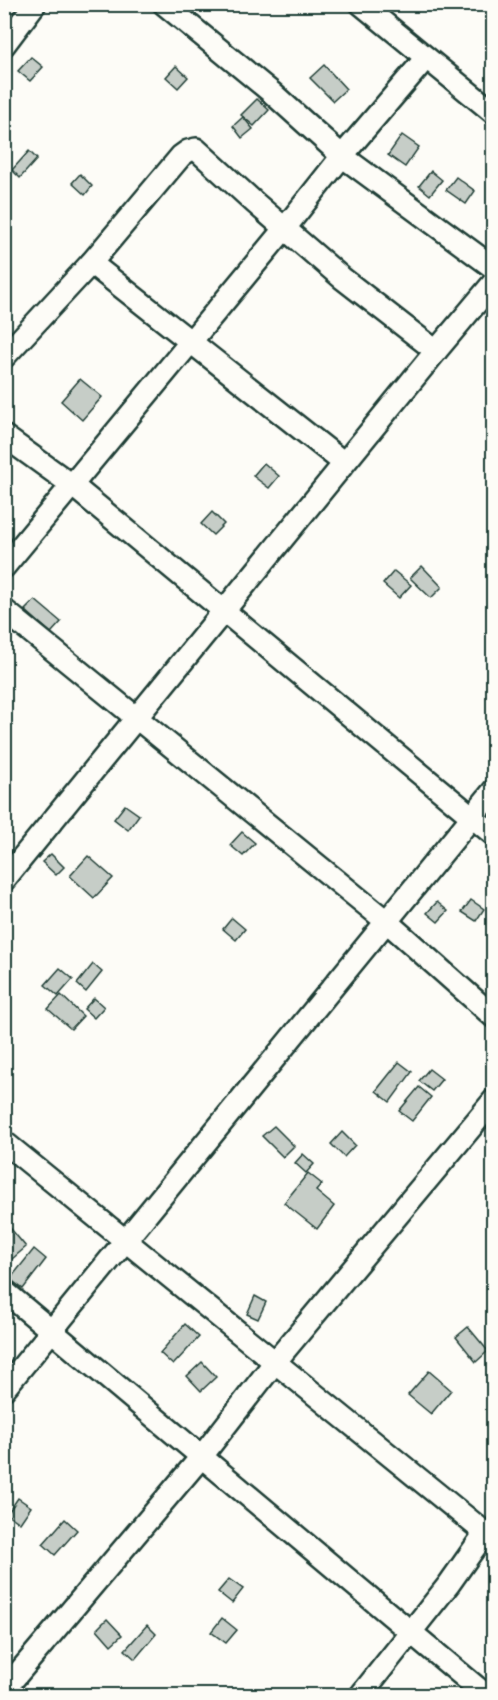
<svg xmlns="http://www.w3.org/2000/svg" width="498" height="1700" viewBox="0 0 498 1700" font-family="Delius,sans-serif">
<style>
.building{fill:#c6cdc7;stroke:#1f3d34;stroke-width:1.5}
.lines{fill:none;stroke-linecap:round;stroke-linejoin:round}
.street-casing{stroke:#1f3d34;stroke-width:26}
.street{stroke:#fdfcf7;stroke-width:21}
</style>
<rect width="100%" height="100%" fill="#fdfcf7"/>
<filter id="ink" filterUnits="userSpaceOnUse"><feTurbulence type="fractalNoise" baseFrequency=".0167" numOctaves="2"/><feDisplacementMap in="SourceGraphic" scale="12" xChannelSelector="R" yChannelSelector="G"/><feConvolveMatrix kernelMatrix="1 2 1 2 8 2 1 2 1" color-interpolation-filters="sRGB"/></filter>
<g filter="url(#ink)">
<g class="building">
<polygon points="31,57 43,67 30,81 18,71"/>
<polygon points="324,65 346,89 333,101 310,78"/>
<polygon points="176,66 188,77 178,88 166,77"/>
<polygon points="257,99 269,110 254,126 241,115"/>
<polygon points="243,117 253,129 242,138 233,126"/>
<polygon points="402,135 419,147 405,167 388,155"/>
<polygon points="29,151 37,159 20,178 12,170"/>
<polygon points="431,171 442,180 430,195 419,186"/>
<polygon points="80,174 92,186 85,195 72,183"/>
<polygon points="456,177 475,191 466,204 446,190"/>
<polygon points="80,379 102,397 82,420 61,401"/>
<polygon points="264,463 279,476 269,488 253,476"/>
<polygon points="212,512 224,524 213,535 201,524"/>
<polygon points="422,566 442,587 431,598 410,578"/>
<polygon points="394,571 411,585 399,598 383,584"/>
<polygon points="35,600 61,622 51,633 25,610"/>
<polygon points="125,805 139,815 128,830 114,819"/>
<polygon points="242,832 255,843 243,856 230,845"/>
<polygon points="51,854 64,867 56,875 42,862"/>
<polygon points="88,856 113,878 94,898 70,876"/>
<polygon points="471,900 484,909 476,921 462,912"/>
<polygon points="437,902 448,911 438,922 427,913"/>
<polygon points="232,918 245,929 236,940 223,929"/>
<polygon points="93,964 102,972 86,992 77,984"/>
<polygon points="60,968 73,979 58,996 45,985"/>
<polygon points="61,995 83,1016 71,1029 48,1009"/>
<polygon points="94,998 104,1007 94,1018 84,1009"/>
<polygon points="399,1062 412,1072 390,1102 376,1091"/>
<polygon points="429,1069 442,1079 432,1091 419,1081"/>
<polygon points="419,1087 431,1097 412,1121 399,1111"/>
<polygon points="274,1126 294,1146 283,1157 262,1136"/>
<polygon points="342,1132 355,1145 344,1157 331,1144"/>
<polygon points="303,1154 314,1164 306,1173 295,1163"/>
<polygon points="308,1173 322,1184 316,1191 334,1206 317,1229 284,1203"/>
<polygon points="6,1223 26,1247 12,1259 4,1249 4,1225"/>
<polygon points="34,1249 46,1259 23,1289 10,1279"/>
<polygon points="255,1296 266,1302 258,1319 247,1314"/>
<polygon points="185,1324 199,1337 173,1365 160,1353"/>
<polygon points="468,1327 488,1351 476,1362 456,1337"/>
<polygon points="202,1362 216,1377 201,1391 187,1376"/>
<polygon points="429,1371 451,1390 431,1414 408,1395"/>
<polygon points="18,1498 31,1507 20,1523 7,1514"/>
<polygon points="65,1519 77,1530 55,1555 43,1544"/>
<polygon points="229,1579 243,1589 232,1603 218,1592"/>
<polygon points="222,1618 237,1630 226,1643 211,1632"/>
<polygon points="107,1619 122,1635 111,1645 97,1629"/>
<polygon points="147,1625 156,1634 135,1659 125,1650"/>
</g>
<g class="lines">
<defs>
<g id="street">
<polyline points="164,4 271,92 342,156 494,268"/>
<polyline points="361,4 494,113"/>
<polyline points="4,45 35,4"/>
<polyline points="91,263 344,463"/>
<polyline points="4,357 91,263 181,156 188,151 196,149 254,202 342,278 436,351"/>
<polyline points="4,436 72,485 494,835"/>
<polyline points="4,567 285,228 342,156 426,58"/>
<polyline points="4,610 386,921 494,1017"/>
<polyline points="4,880 436,351 494,282"/>
<polyline points="4,1142 494,1540"/>
<polyline points="4,1291 487,1696"/>
<polyline points="4,1389 494,790"/>
<polyline points="4,1690 202,1456 275,1362 494,1100"/>
<polyline points="360,1696 449,1584 485,1533"/>
</g>
</defs>
<use href="#street" class="street-casing"/>
<use href="#street" class="street"/>
</g>
</g>
<rect width="498" height="1700" fill="none" stroke="#fdfcf7" stroke-width="24"/>
<rect x="12" y="12" width="474" height="1676" fill="none" stroke="#1f3d34" stroke-width="2" filter="url(#ink)"/>
</svg>
